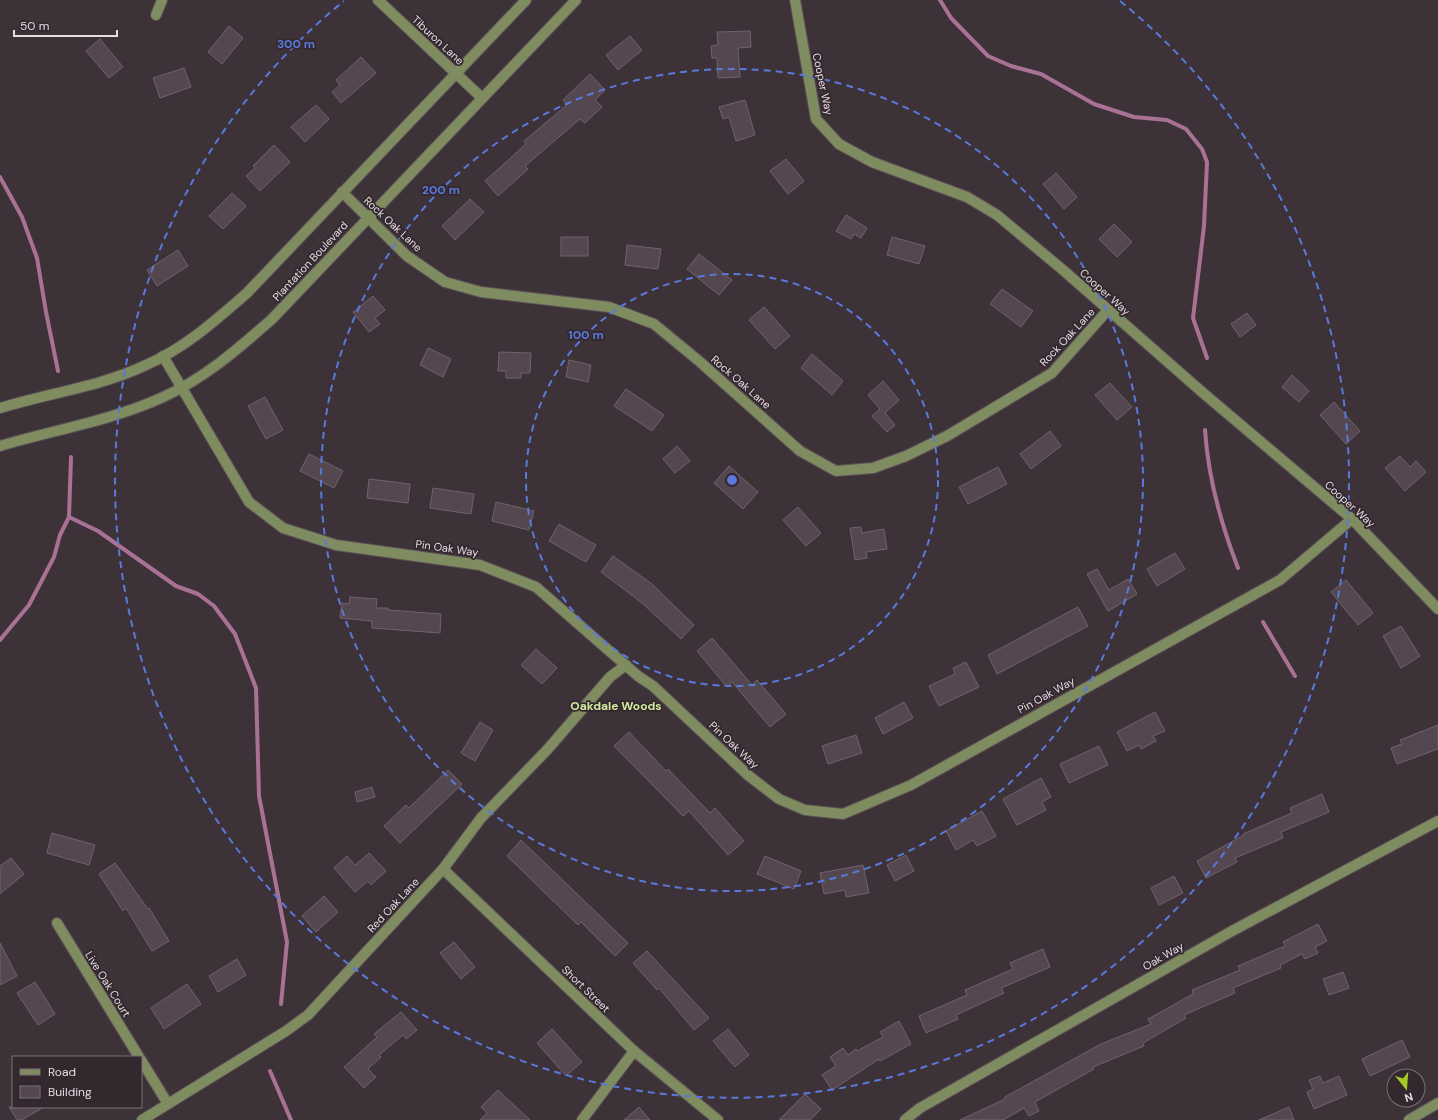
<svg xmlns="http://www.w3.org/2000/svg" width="1438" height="1120" viewBox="0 0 1438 1120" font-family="'DM Sans',sans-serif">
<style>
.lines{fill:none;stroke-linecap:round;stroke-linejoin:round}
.stream{stroke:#a97295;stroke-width:4}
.building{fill:#54474f;stroke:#71626b}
.minor-casing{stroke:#5c5157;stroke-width:12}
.minor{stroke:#7e8c60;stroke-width:10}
.ring{fill:none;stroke:#5979db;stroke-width:2;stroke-dasharray:7 5}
.labels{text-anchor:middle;stroke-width:3.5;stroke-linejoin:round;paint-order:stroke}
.street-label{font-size:11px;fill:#e4dce1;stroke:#34282f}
.neighbourhood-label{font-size:12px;font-weight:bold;fill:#d2ea9f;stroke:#34282f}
.centre{fill:#5979db;stroke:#34282f;stroke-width:2}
.ring-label{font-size:12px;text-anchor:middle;font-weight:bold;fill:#5979db;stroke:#34282f;stroke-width:3.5;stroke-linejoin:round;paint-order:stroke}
</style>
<rect width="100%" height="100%" fill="#3e3239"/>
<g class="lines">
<g class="stream">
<polyline points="940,0 951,18 988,56 1011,66 1041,74 1094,104 1134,117 1167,120 1186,129 1202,149 1207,162 1204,226 1193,318 1207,358"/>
<polyline points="0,177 22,217 37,258 46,312 58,371"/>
<path d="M1205 430C1208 477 1221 524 1238 568"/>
<polyline points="69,517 98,531 176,586 198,594 214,606 235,634 256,688 259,796 287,942 281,1004"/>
<polyline points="1263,622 1295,676"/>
<polyline points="0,640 29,605 54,557 60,535 69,517 71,457"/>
<polyline points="270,1071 291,1120"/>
</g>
</g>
<g class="building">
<polygon points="229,26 243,38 222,64 208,52"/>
<polygon points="750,31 751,47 738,48 740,77 718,78 717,58 712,58 711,46 718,45 717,32"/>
<polygon points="630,36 642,50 618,70 606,55"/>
<polygon points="100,39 123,67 109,78 86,51"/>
<polygon points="361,57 376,73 341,103 332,92 340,85 336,80"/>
<polygon points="184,68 191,87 160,98 153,78"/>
<polygon points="590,74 605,90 595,100 602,107 585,123 580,119 525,166 528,169 498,196 485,181 526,144 524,141 567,105 563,100"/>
<polygon points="745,100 755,135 736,141 729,117 723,119 719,107"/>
<polygon points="316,105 329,119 305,142 291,127"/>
<polygon points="274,145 290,162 260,191 246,176 255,168 253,166"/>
<polygon points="786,159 804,181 788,194 770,171"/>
<polygon points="1056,173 1077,197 1064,209 1043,184"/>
<polygon points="232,193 246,206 223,229 209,216"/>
<polygon points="470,199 484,212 455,240 442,226"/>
<polygon points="846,215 867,228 861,238 854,234 851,239 836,231"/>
<polygon points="1114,224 1132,242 1117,257 1099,239"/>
<rect x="561" y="237" width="27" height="19"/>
<polygon points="892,237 925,246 919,264 887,255"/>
<polygon points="627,245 661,249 658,269 625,265"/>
<polygon points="178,250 188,266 157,286 147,270"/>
<polygon points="699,254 732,280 719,295 687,269"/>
<polygon points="1002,289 1033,311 1021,327 990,304"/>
<polygon points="373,296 385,310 375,318 380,324 369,332 353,312"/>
<polygon points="764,307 790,336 775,349 749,320"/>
<polygon points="1247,313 1256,325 1240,337 1231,324"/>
<polygon points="428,348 451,359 443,377 420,365"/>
<polygon points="499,352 531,353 530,373 521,373 521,378 506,378 506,371 498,371"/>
<polygon points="812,354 843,381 832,395 801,368"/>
<polygon points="569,360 591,365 588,382 566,377"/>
<polygon points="1292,375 1309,391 1299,402 1282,387"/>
<polygon points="883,381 899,400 885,413 895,425 887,432 872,416 880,409 868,395"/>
<polygon points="1110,383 1132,407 1117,420 1095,395"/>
<polygon points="626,389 664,415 652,431 614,406"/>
<polygon points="265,397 283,430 266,439 248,406"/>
<polygon points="1334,402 1360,431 1346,444 1320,415"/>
<polygon points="1050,431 1061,446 1031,469 1020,454"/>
<polygon points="677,446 690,461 675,473 663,459"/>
<polygon points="309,454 343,471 334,488 300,471"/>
<polygon points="1400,456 1410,467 1416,461 1426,472 1405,491 1385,468"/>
<polygon points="729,466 758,492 743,509 714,483"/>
<polygon points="998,467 1007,484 968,504 959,487"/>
<polygon points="369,479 410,484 408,503 367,498"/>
<polygon points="433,488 474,494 471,514 430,508"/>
<polygon points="496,502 534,511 529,530 492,521"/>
<polygon points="798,507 821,533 806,546 783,520"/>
<polygon points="559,524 596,545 586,562 549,541"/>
<polygon points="861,527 862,533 884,529 887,549 866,552 867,558 855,560 850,528"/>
<polygon points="1175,553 1185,569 1157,586 1147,569"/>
<polygon points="613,556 652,584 694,625 681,639 642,603 601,572"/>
<polygon points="1097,569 1109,590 1128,579 1137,594 1108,611 1087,574"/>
<polygon points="1346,580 1373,613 1358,625 1331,592"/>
<polygon points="350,597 377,599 376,608 388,608 388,610 441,614 440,633 372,628 372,621 340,618 342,603 349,604"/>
<polygon points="1078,607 1088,626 997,674 988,655"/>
<polygon points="1401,626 1420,656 1401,668 1383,636"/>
<polygon points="712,638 752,685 757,680 786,714 770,727 732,682 727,687 697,651"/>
<polygon points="536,649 557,668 542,684 521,665"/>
<polygon points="966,662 979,687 939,706 929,686 955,674 953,668"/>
<polygon points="904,702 913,718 883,734 875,718"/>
<polygon points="1155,712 1165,731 1153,736 1156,741 1141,749 1139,745 1127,751 1117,732"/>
<polygon points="480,722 493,730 475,761 461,753"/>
<polygon points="1438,725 1438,749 1397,764 1391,748 1402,744 1400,740"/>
<polygon points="629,732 666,771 668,769 710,813 715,808 744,841 728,855 689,811 683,816 614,746"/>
<polygon points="856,735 862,753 828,764 822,746"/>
<polygon points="1099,746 1108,765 1069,783 1060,764"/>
<polygon points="448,770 462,784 400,843 384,826 406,805 409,808"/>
<polygon points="1041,778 1051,797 1042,802 1046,810 1017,825 1003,799"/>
<polygon points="372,787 375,797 357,802 355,792"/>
<polygon points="1322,794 1329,812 1281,832 1283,838 1235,858 1237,862 1206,878 1197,861 1244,835 1243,834 1292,813 1290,808"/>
<polygon points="982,811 996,836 977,846 973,840 956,850 946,831"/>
<polygon points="52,833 95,845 89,865 47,853"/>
<polygon points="521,840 628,943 615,956 581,922 578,925 507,856"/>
<polygon points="369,853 386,871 371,885 368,881 355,892 334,868 347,856 355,865"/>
<polygon points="906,855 914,871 895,881 887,865"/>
<polygon points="765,856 801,871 794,889 757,874"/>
<polygon points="11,858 24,874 0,894 0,866"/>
<polygon points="115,863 148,909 149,908 169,941 152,951 126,908 123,911 99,874"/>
<polygon points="863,865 869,893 846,897 845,890 824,894 820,873"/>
<polygon points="1174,876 1183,893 1159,905 1151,888"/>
<polygon points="324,896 338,912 316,932 302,916"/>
<polygon points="1318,924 1327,941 1315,947 1318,953 1305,959 1302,954 1280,965 1281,968 1233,988 1235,993 1184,1015 1186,1018 1143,1043 1144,1046 1093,1067 1094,1069 1035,1102 1039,1111 1029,1116 1024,1108 1003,1120 960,1120 1005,1099 1005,1097 1101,1044 1151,1024 1148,1019 1193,994 1192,990 1240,970 1238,966 1285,946 1283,942"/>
<polygon points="454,942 475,967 461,979 440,953"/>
<polygon points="0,943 17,976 0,985"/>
<polygon points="1043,949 1050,967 1001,988 1004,993 956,1015 958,1019 926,1033 919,1016 967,995 965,990 1013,969 1010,963"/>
<polygon points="647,951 709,1018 694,1030 659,988 657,990 633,963"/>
<polygon points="237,959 246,975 218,992 209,976"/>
<polygon points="1343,972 1349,988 1329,995 1323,979"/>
<polygon points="35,982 55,1014 38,1025 17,993"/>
<polygon points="187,984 201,1004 164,1029 151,1008"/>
<polygon points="401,1012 417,1030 406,1039 403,1035 379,1055 381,1057 368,1069 376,1077 364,1088 344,1067 377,1037 374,1034"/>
<polygon points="899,1021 911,1044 880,1061 879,1059 832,1090 822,1075 836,1066 830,1057 843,1048 848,1055 856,1049 857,1051 883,1037 880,1032"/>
<polygon points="552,1029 582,1062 566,1076 537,1043"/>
<polygon points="728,1029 749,1055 735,1067 713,1041"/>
<polygon points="1402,1040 1410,1057 1370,1076 1362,1059"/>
<polygon points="1320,1076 1323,1083 1339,1076 1347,1095 1314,1109 1307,1092 1313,1089 1309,1080"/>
<polygon points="498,1090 530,1120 480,1120 487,1113 481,1107"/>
<polygon points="805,1094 821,1109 810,1120 779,1120"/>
<polygon points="9,1107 44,1107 22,1120 17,1120"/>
<polygon points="639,1107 650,1120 624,1120"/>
<polygon points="1289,1107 1294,1120 1259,1120"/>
</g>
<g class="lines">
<defs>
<g id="minor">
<polyline points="378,0 482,98"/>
<polyline points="795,0 816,119 839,144 872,162 967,197 997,215 1063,270 1202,392 1352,519 1438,609"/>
<polyline points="156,15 162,0"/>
<polyline points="342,192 407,256 445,282 481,292 609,307 654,324 699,361 800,451 836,471 873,468 906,456 947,436 1052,373 1108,310"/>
<polyline points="163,356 249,502 283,528 336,545 480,565 536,587 638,676 653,686 749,776 779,799 805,810 843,814 911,785 1280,580 1352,519"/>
<path d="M0 408C48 393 100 387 146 365 185 348 216 320 247 293L526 0"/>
<path d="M0 446C53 430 110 421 161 398 204 379 238 349 272 319L576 0"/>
<polyline points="443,869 634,1051 718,1120"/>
<polyline points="57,923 139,1057"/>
<polyline points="141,1060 168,1104"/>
<polyline points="142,1120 286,1031 308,1015 443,869 481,818 547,750 610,677 626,665"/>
<polyline points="582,1120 634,1051"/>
<polyline points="905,1120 920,1108 1232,931 1438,821"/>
<polyline points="1409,1120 1438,1103"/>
</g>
</defs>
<use href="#minor" class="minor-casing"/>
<use href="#minor" class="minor"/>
</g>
<g class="ring">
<circle cx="732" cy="480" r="206"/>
<circle cx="732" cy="480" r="411"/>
<path d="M1120 1A617 617 0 1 1 344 1"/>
</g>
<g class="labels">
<g class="street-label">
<text transform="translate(438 40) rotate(43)" y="4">Tiburon Lane</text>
<text transform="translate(823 84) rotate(78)" y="4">Cooper Way</text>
<text transform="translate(393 224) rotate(43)" y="4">Rock Oak Lane</text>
<text transform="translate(310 261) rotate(-47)" y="4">Plantation Boulevard</text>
<text transform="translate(1105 292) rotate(42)" y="4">Cooper Way</text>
<text transform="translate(1067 337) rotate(-47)" y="4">Rock Oak Lane</text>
<text transform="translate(741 382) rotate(41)" y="4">Rock Oak Lane</text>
<text transform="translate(1350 504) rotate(42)" y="4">Cooper Way</text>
<text transform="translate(447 548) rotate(8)" y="4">Pin Oak Way</text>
<text transform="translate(1046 695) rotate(-29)" y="4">Pin Oak Way</text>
<text transform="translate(734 745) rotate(43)" y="4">Pin Oak Way</text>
<text transform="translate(393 905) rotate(-47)" y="4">Red Oak Lane</text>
<text transform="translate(1163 956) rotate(-30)" y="4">Oak Way</text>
<text transform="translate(108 984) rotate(58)" y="4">Live Oak Court</text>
<text transform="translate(586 989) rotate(44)" y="4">Short Street</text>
</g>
<g class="neighbourhood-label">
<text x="616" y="710">Oakdale Woods</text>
</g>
</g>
<circle cx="732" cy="480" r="6" class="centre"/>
<g class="ring-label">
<text x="296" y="48">300 m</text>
<text x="441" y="194">200 m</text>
<text x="586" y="339">100 m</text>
</g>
<rect x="12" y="1056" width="130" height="52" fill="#34282f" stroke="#7a7076"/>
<rect x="20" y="1069" width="20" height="6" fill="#7e8c60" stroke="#7a7076"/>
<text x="48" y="1076" font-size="12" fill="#e4dce1">Road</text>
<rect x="20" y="1086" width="20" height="12" fill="#54474f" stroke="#7a7076"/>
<text x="48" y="1096" font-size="12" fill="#e4dce1">Building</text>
<g transform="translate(1406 1088) rotate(163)"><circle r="19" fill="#34282f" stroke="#7a7076"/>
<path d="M0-3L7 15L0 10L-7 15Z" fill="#a3c926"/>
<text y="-6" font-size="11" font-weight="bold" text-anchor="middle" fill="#e4dce1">N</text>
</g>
<path d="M14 30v6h103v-6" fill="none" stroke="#e4dce1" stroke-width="2"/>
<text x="20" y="30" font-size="12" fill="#e4dce1" stroke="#34282f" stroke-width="3" paint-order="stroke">50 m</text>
</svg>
